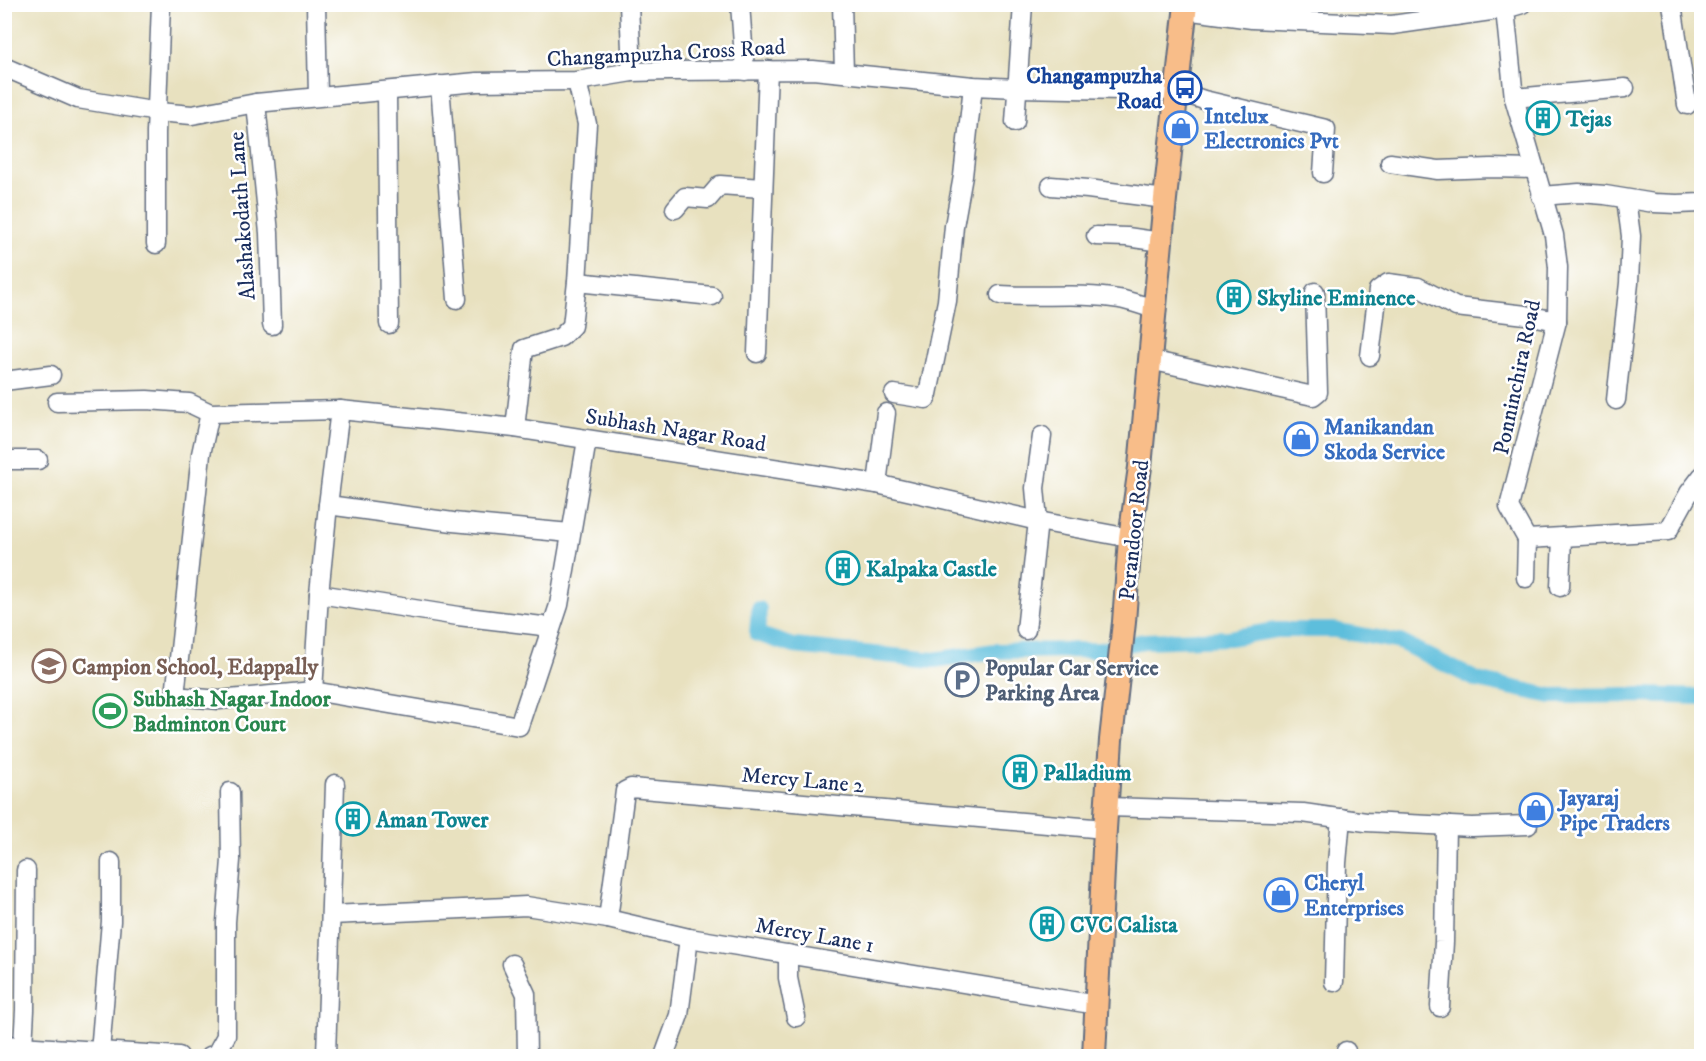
<svg xmlns="http://www.w3.org/2000/svg" width="1706" height="1061" viewBox="0 0 1706 1061" font-family="'IM FELL DW Pica',serif">
<style>
.lines{fill:none;stroke-linecap:round;stroke-linejoin:round}
.canal{stroke:#5dbedc;stroke-width:16}
.minor-casing{stroke:#636d80;stroke-width:21}
.major-casing{stroke:#636d80;stroke-width:26}
.minor{stroke:#fff;stroke-width:18}
.major{stroke:#f8bd89;stroke-width:22}
.labels{text-anchor:middle;stroke-width:5;stroke-linejoin:round;paint-order:stroke}
.street-label{font-size:22px;fill:#1b2f5e;stroke:#fff}
.transit-label{font-size:22px;font-weight:bold;fill:#164399;stroke:#fff;text-anchor:end}
.shop-label{font-size:22px;font-weight:bold;fill:#366cbe;stroke:#fff;text-anchor:start}
.culture-label{font-size:22px;font-weight:bold;fill:#0d838f;stroke:#fff;text-anchor:start}
.education-label{font-size:22px;font-weight:bold;fill:#785e54;stroke:#fff;text-anchor:start}
.service-label{font-size:22px;font-weight:bold;fill:#4e5e75;stroke:#fff;text-anchor:start}
.leisure-label{font-size:22px;font-weight:bold;fill:#27864d;stroke:#fff;text-anchor:start}
</style>
<rect width="100%" height="100%" fill="#fff"/>
<filter id="ink" filterUnits="userSpaceOnUse"><feTurbulence type="fractalNoise" baseFrequency=".0167" numOctaves="2"/><feDisplacementMap in="SourceGraphic" scale="12" xChannelSelector="R" yChannelSelector="G"/><feConvolveMatrix kernelMatrix="1 2 1 2 8 2 1 2 1" color-interpolation-filters="sRGB"/></filter>
<filter id="wash" filterUnits="userSpaceOnUse"><feTurbulence type="fractalNoise" baseFrequency=".008" numOctaves="4" result="noise"/><feDisplacementMap in="SourceGraphic" scale="24" xChannelSelector="R" yChannelSelector="G"/><feGaussianBlur stdDeviation="1.35" result="paint"/><feColorMatrix in="noise" values="0 0 0 0 0 0 0 0 0 0 0 0 0 0 0 0 0 1.4 0 .05"/><feComposite in="paint" operator="in"/></filter>
<g filter="url(#wash)">
<rect width="100%" height="100%" fill="#e8e1bf"/>
<g class="lines">
<polyline class="canal" points="759,609 757,634 794,646 934,660 995,651 1100,650 1144,641 1229,638 1276,630 1334,630 1400,642 1477,680 1551,696 1639,695 1702,697"/>
</g>
</g>
<g filter="url(#ink)">
<g class="lines">
<defs>
<g id="minor">
<polyline points="316,4 318,96"/>
<polyline points="629,4 632,72"/>
<polyline points="740,4 745,71"/>
<polyline points="842,4 844,72"/>
<polyline points="1672,4 1687,105"/>
<polyline points="1505,9 1514,98 1554,235 1558,267 1557,321 1509,507 1527,539 1668,531 1689,493 1702,476"/>
<polyline points="1185,10 1252,19 1392,25 1505,9 1522,4"/>
<polyline points="4,67 78,99 158,112 192,115 256,103 477,82 577,81 632,72 669,71 813,70 973,86 1017,88 1177,91 1204,100 1326,129 1323,173"/>
<polyline points="440,85 457,299"/>
<polyline points="387,91 389,324"/>
<polyline points="1514,98 1625,88"/>
<polyline points="256,103 269,233 272,325"/>
<polyline points="1015,122 1023,4"/>
<polyline points="1390,163 1438,170 1491,168 1535,169"/>
<polyline points="1051,186 1088,189 1165,199"/>
<polyline points="1541,196 1579,193 1605,195 1654,203 1677,204 1702,203"/>
<polyline points="675,209 685,197 708,199 720,185 762,188"/>
<polyline points="1096,236 1127,237 1161,242"/>
<polyline points="156,244 156,133 161,4"/>
<polyline points="577,282 712,296"/>
<path d="M1000 295C1039 298 1080 292 1119 299 1131 301 1143 306 1155 309"/>
<polyline points="757,353 768,70"/>
<polyline points="1370,356 1378,290 1388,283 1418,287 1456,307 1526,315 1557,321"/>
<polyline points="1150,360 1313,396 1318,392 1315,292"/>
<polyline points="4,381 51,375"/>
<polyline points="894,394 926,399 928,394 947,301 954,226 963,176 973,86"/>
<polyline points="1616,400 1629,283 1631,236 1626,199"/>
<polyline points="57,402 147,400 189,403 210,413 340,410 515,428 877,484 1038,521 1130,538"/>
<polyline points="210,413 201,454 175,696 219,700 313,691 519,726 559,605 587,440"/>
<polyline points="515,428 524,349 561,337 572,326 577,282 587,124 577,81"/>
<polyline points="4,460 38,460"/>
<polyline points="877,484 886,413"/>
<polyline points="328,505 453,522 570,533"/>
<polyline points="1526,578 1527,539"/>
<polyline points="1560,587 1562,537"/>
<polyline points="319,594 458,616 551,627"/>
<polyline points="1026,630 1038,521 1035,488 1042,436"/>
<polyline points="313,691 319,594 328,505 340,410"/>
<polyline points="1108,807 1303,813 1366,822 1472,827 1528,825"/>
<polyline points="331,915 526,906 608,919 689,938 1097,1005"/>
<polyline points="608,919 625,791 631,788 1105,829"/>
<polyline points="788,954 788,978 796,1017"/>
<polyline points="512,964 526,994 527,1056"/>
<polyline points="1334,982 1337,863 1341,818"/>
<polyline points="1440,1007 1444,942 1446,825"/>
<polyline points="4,1045 179,1056"/>
<polyline points="23,1047 25,1010 26,870"/>
<polyline points="100,1052 111,921 111,862"/>
<polyline points="326,1055 335,784"/>
<polyline points="210,1056 216,1054 226,1036 226,922 231,860 230,792"/>
<polyline points="664,1056 679,1015 689,938"/>
<polyline points="1346,1056 1346,1051"/>
</g>
<polyline id="major" points="1094,1056 1105,829 1111,740 1124,622 1130,538 1140,467 1165,199 1186,4"/>
</defs>
<use href="#minor" class="minor-casing"/>
<use href="#major" class="major-casing"/>
<use href="#minor" class="minor"/>
<use href="#major" class="major"/>
</g>
</g>
<defs>
<symbol id="bus-ring" viewBox="-11 -11 22 22"><circle r="9.5" fill="#fff" stroke="#1a4fb4" stroke-width="1.5"/><path d="M-5-6H5V4H4V6H2V4H-2V6H-4V4H-5ZM-3.5-4V0h7V-4ZM-3.5 1.2v1.5H-2V1.2ZM2 1.2v1.5H3.5V1.2Z" fill="#1a4fb4"/></symbol>
<symbol id="building-ring" viewBox="-11 -11 22 22"><circle r="9.5" fill="#fff" stroke="#0f9aa8" stroke-width="1.5"/><path d="M-4-6H4V6H1V3H-1V6H-4ZM-2.5-4.3h1.7v1.8h-1.7ZM.8-4.3h1.7v1.8H.8ZM-2.5-1h1.7V.8h-1.7ZM.8-1h1.7V.8H.8Z" fill="#0f9aa8"/></symbol>
<symbol id="shop-ring" viewBox="-11 -11 22 22"><circle r="9.5" fill="#fff" stroke="#3f7fe0" stroke-width="1.5"/><path d="M-5-2.5h2.3a2.7 3.5 0 0 1 5.4 0H5L5.5 6h-11ZM-1.5-2.5h3a1.5 2.3 0 0 0-3 0Z" fill="#3f7fe0"/></symbol>
<symbol id="school-ring" viewBox="-11 -11 22 22"><circle r="9.5" fill="#fff" stroke="#8d6e63" stroke-width="1.5"/><path d="M0-5L7-2L0 1L-7-2ZM-4 1L0 2.5L4 1V4Q0 6-4 4Z" fill="#8d6e63"/></symbol>
<symbol id="parking-ring" viewBox="-11 -11 22 22"><circle r="9.5" fill="#fff" stroke="#5c6f8a" stroke-width="1.5"/><path d="M-3.5-5.5H1a3.5 3.5 0 0 1 0 7H-1V5.5H-3.5ZM-1-3.4V-.6H.8a1.4 1.4 0 0 0 0-2.8Z" fill="#5c6f8a"/></symbol>
<symbol id="stadium-ring" viewBox="-11 -11 22 22"><circle r="9.5" fill="#fff" stroke="#2e9e5b" stroke-width="1.5"/><path d="M0-5a6.5 5 0 1 0 0 10a6.5 5 0 1 0 0-10ZM-3.5-1.8h7v3.6h-7Z" fill="#2e9e5b"/></symbol>
</defs>
<g fill-rule="evenodd">
<use href="#bus-ring" x="1166" y="69" width="38" height="38"/>
<use href="#building-ring" x="1524" y="99" width="38" height="38"/>
<use href="#shop-ring" x="1162" y="109" width="38" height="38"/>
<use href="#building-ring" x="1215" y="278" width="38" height="38"/>
<use href="#shop-ring" x="1282" y="420" width="38" height="38"/>
<use href="#building-ring" x="824" y="549" width="38" height="38"/>
<use href="#school-ring" x="30" y="647" width="38" height="38"/>
<use href="#parking-ring" x="943" y="661" width="38" height="38"/>
<use href="#stadium-ring" x="91" y="692" width="38" height="38"/>
<use href="#building-ring" x="1001" y="753" width="38" height="38"/>
<use href="#shop-ring" x="1517" y="791" width="38" height="38"/>
<use href="#building-ring" x="334" y="800" width="38" height="38"/>
<use href="#shop-ring" x="1262" y="876" width="38" height="38"/>
<use href="#building-ring" x="1028" y="905" width="38" height="38"/>
</g>
<g class="labels">
<g class="street-label">
<text transform="translate(666 52) rotate(-3)" y="8">Changampuzha Cross Road</text>
<text transform="translate(241 216) rotate(-94)" y="8">Alashakodath Lane</text>
<text transform="translate(1516 377) rotate(-78)" y="8">Ponninchira Road</text>
<text transform="translate(676 429) rotate(9)" y="8">Subhash Nagar Road</text>
<text transform="translate(1133 530) rotate(-84)" y="8">Perandoor Road</text>
<text transform="translate(803 779) rotate(5)" y="8">Mercy Lane 2</text>
<text transform="translate(815 934) rotate(10)" y="8">Mercy Lane 1</text>
</g>
<g class="transit-label">
<text x="1162" y="83">Changampuzha<tspan x="1162" dy="25">Road</tspan></text>
</g>
<g class="shop-label">
<text x="1204" y="123">Intelux<tspan x="1204" dy="25">Electronics Pvt</tspan></text>
<text x="1324" y="434">Manikandan<tspan x="1324" dy="25">Skoda Service</tspan></text>
<text x="1559" y="805">Jayaraj<tspan x="1559" dy="25">Pipe Traders</tspan></text>
<text x="1304" y="890">Cheryl<tspan x="1304" dy="25">Enterprises</tspan></text>
</g>
<g class="culture-label">
<text x="1566" y="126">Tejas</text>
<text x="1257" y="305">Skyline Eminence</text>
<text x="866" y="576">Kalpaka Castle</text>
<text x="1043" y="780">Palladium</text>
<text x="376" y="827">Aman Tower</text>
<text x="1070" y="932">CVC Calista</text>
</g>
<g class="education-label">
<text x="72" y="674">Campion School, Edappally</text>
</g>
<g class="service-label">
<text x="985" y="675">Popular Car Service<tspan x="985" dy="25">Parking Area</tspan></text>
</g>
<g class="leisure-label">
<text x="133" y="706">Subhash Nagar Indoor<tspan x="133" dy="25">Badminton Court</tspan></text>
</g>
</g>
<rect width="1706" height="1061" fill="none" stroke="#fff" stroke-width="24"/>
</svg>
